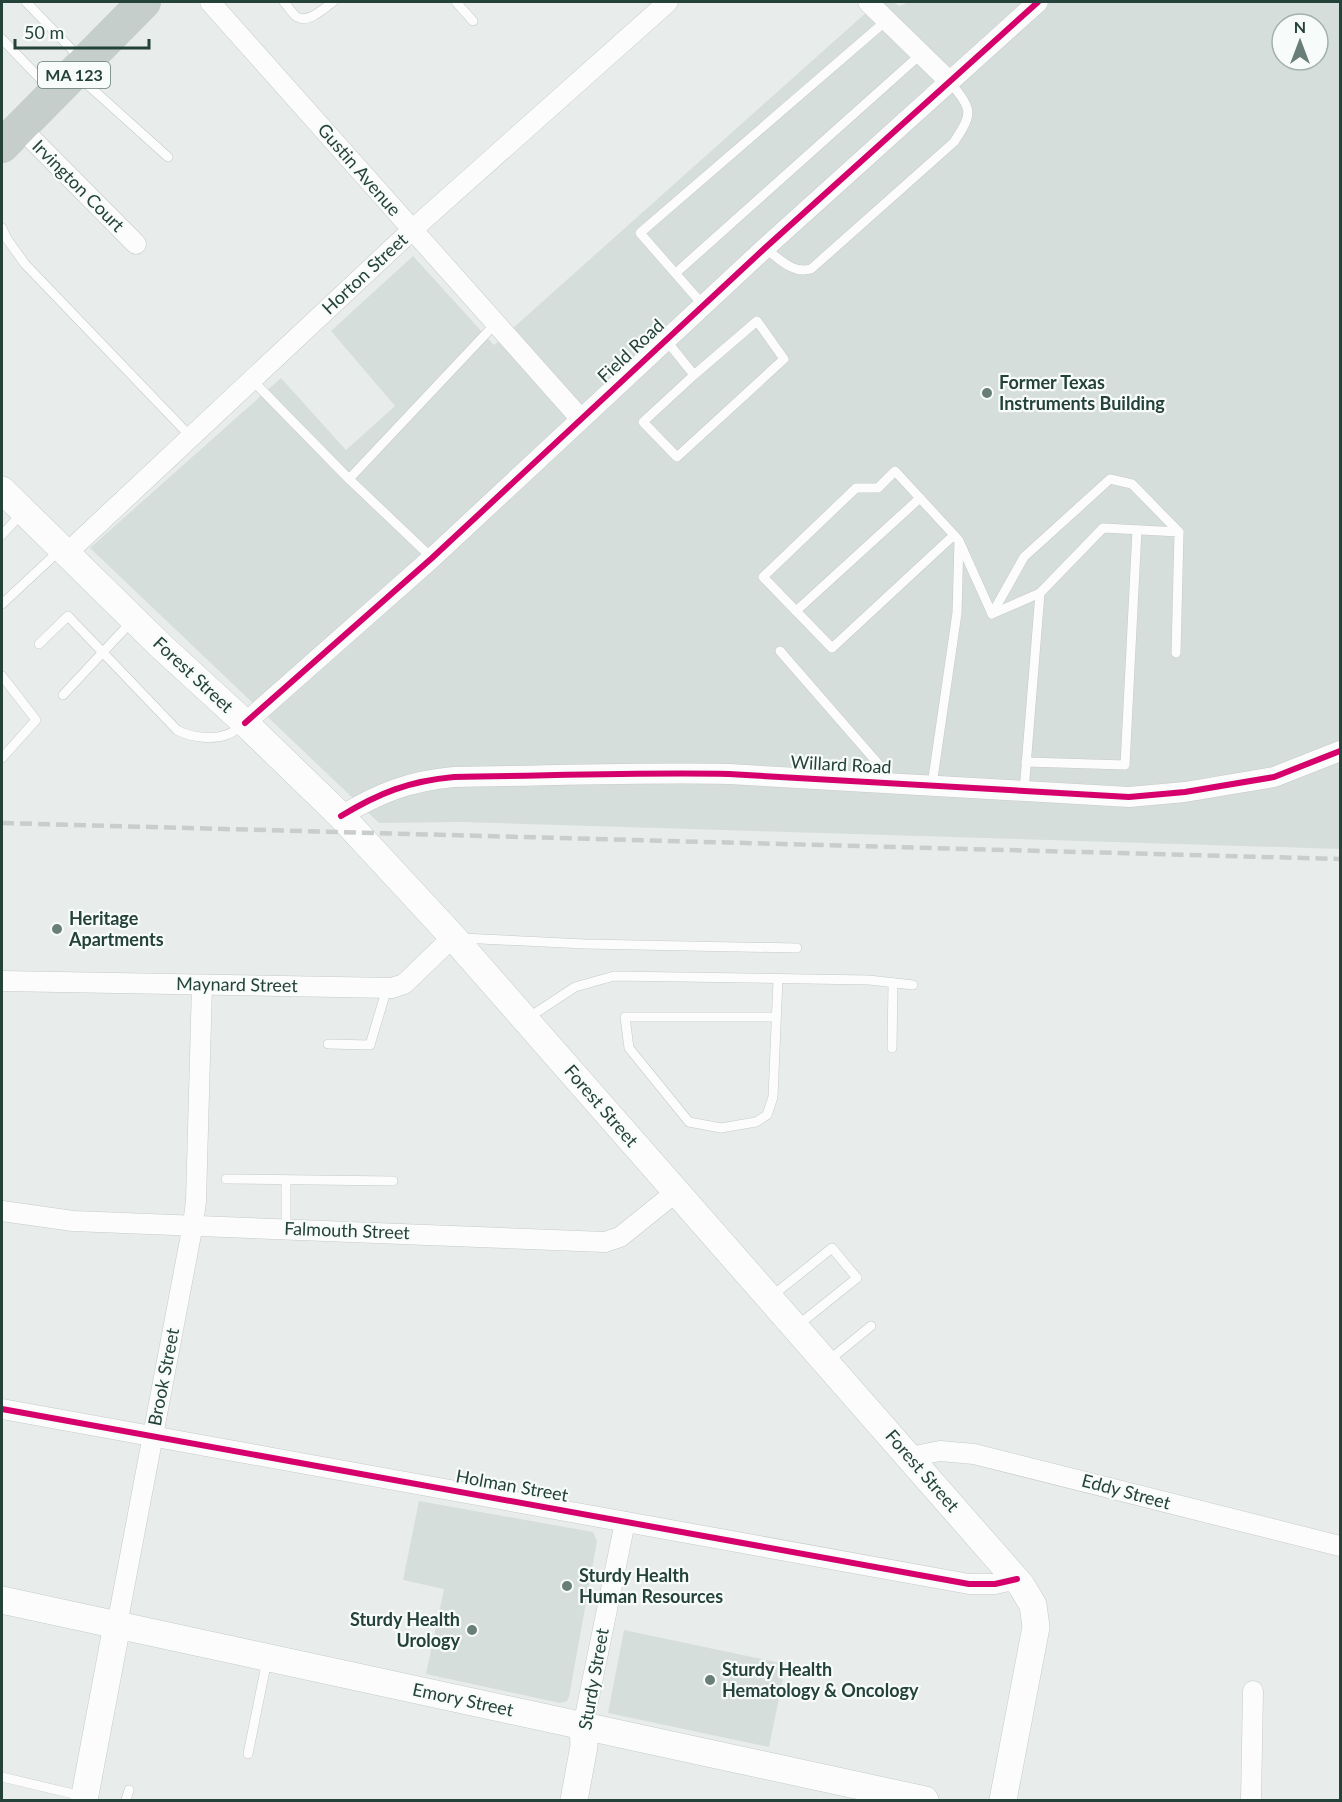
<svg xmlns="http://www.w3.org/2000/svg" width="1342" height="1802" viewBox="0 0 1342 1802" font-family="Lato,sans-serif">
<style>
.built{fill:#d6dedb;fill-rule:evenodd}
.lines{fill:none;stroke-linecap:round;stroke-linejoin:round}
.service-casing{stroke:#c5cac8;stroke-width:10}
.minor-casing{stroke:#c5cac8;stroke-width:21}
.secondary-casing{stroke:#c3cbc8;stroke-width:28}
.trunk-casing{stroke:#c3ccc9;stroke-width:34}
.service{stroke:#fcfcfc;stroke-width:9}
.minor{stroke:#fcfcfc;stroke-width:20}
.secondary{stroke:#fcfcfc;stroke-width:27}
.trunk{stroke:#c6cecc;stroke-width:33}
.rail{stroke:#c9cdcc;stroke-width:4.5;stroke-dasharray:12 6;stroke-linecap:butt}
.cycleway-casing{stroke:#f7fbf9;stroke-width:10}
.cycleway{stroke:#d6006c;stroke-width:6}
.poi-dot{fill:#697e78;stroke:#f7fbf9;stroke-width:2}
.labels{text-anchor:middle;stroke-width:4.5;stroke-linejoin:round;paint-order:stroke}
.shield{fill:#f7fbf9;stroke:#637a73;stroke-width:1.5}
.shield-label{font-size:16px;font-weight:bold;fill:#24423a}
.street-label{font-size:18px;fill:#24423a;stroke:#f7fbf9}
.poi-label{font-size:18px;font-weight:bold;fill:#24423a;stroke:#f7fbf9;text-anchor:start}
</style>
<rect width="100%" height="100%" fill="#e8edeb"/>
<g class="built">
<path d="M878 2H894L899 6 909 2H1340V849L461 822 379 823 90 548 281 378 346 450 395 406 331 331 413 256 494 345ZM1282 24H1318V60H1282Z"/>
<polygon points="419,1501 593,1532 597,1541 569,1697 567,1701 560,1703 426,1674 444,1589 403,1580"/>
<polygon points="624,1630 786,1664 769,1747 608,1713"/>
</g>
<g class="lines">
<defs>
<g id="service">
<polyline points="26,2 81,59"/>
<path d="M284 2C288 6 292 14 297 17 309 24 325 7 333 2"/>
<polyline points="456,2 473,21"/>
<polyline points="2,39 50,89"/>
<polyline points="79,77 168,157"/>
<polyline points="2,228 7,239 25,264 191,437"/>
<path d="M765 248C780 259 792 274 811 269L954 142C974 112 972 110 950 82"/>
<polyline points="677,272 921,54"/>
<polyline points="703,305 640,233 887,20"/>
<polyline points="666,340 694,375 757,321 784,359 677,457 643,422 694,375"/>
<polyline points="252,380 349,479 496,323"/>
<polyline points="349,479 432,558"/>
<polyline points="2,535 22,513"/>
<polyline points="960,543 992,614 1040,593"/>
<polyline points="2,604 59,551"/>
<polyline points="796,611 920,498"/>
<polyline points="992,614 1024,557 1110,479 1132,484 1179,532"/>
<path d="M39 644 68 616 177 730C189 737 212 740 226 735 233 733 238 728 243 724"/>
<polyline points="780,651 894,782"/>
<polyline points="2,676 36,720 2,758"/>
<polyline points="63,695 132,621"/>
<polyline points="1026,762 1125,765 1137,530"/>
<polyline points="932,785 957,613 959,541 954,535 895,471 878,488 856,488 763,577 832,648 954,535"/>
<polyline points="1024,791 1040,593 1103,528 1179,532 1176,653"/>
<polyline points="461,938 585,944 797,948"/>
<polyline points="776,1017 625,1017 629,1048 689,1122 721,1128 756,1122 767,1115 773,1097 778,979"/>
<polyline points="528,1018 575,987 614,976 869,980 913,985"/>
<polyline points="328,1044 370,1045 387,988"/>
<polyline points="892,1048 893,983"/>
<polyline points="226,1179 393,1181"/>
<polyline points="286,1180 286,1228"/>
<polyline points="772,1296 832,1248 857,1278 797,1326"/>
<polyline points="828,1361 871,1326"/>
<polyline points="248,1754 267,1660"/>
<polyline points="2,1777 82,1796"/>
<polyline points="126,1800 129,1790"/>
</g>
<g id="minor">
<polyline points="210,2 580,418"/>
<polyline points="868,2 950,82"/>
<polyline points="21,128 136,244"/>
<polyline points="67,553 412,230 668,2"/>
<polyline points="245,723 432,558 765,248 1038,2"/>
<path d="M341 816C379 793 409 781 454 777 546 776 638 772 729 774L1129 797 1185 792 1274 777 1340 751"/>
<polyline points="2,981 392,988 404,984 453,937"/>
<polyline points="2,1211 73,1221 605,1242 620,1237 676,1192"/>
<polyline points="2,1409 969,1584 995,1584 1017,1579"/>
<polyline points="910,1457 940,1451 974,1454 1340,1546"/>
<polyline points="117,1625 193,1224 196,1201 202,985"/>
<polyline points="583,1726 625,1522"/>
<polyline points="1251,1800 1253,1691"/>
</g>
<g id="secondary">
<polyline points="2,490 162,647 245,723 341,816 453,937 1021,1585 1033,1605 1036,1627 1003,1800"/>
<polyline points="2,1600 925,1800"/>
<polyline points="84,1800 117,1625"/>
<polyline points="574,1800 584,1746 583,1726"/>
</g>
<polyline id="trunk" points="2,146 144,2"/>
</defs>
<use href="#service" class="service-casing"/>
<use href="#minor" class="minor-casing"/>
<use href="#secondary" class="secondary-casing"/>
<use href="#trunk" class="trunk-casing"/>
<use href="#service" class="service"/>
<use href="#minor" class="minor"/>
<use href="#secondary" class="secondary"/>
<use href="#trunk" class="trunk"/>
<polyline class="rail" points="2,823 1340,859"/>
<defs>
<g id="cycleway">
<polyline points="245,723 432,558 765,248 1038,2"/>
<path d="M341 816C379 793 409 781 454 777 546 776 638 772 729 774L1129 797 1185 792 1274 777 1340 751"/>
<polyline points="2,1409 969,1584 995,1584 1017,1579"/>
</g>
</defs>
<use href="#cycleway" class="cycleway-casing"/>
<use href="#cycleway" class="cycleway"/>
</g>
<g class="poi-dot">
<circle cx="987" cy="393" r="6"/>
<circle cx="57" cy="929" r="6"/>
<circle cx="567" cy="1586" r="6"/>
<circle cx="472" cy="1630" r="6"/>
<circle cx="710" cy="1680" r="6"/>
</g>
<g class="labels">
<rect class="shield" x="38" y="62" width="72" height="26" rx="4.5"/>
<g class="shield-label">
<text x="74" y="81">MA 123</text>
</g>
<g class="street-label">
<text transform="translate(359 170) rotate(49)" y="6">Gustin Avenue</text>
<text transform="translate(78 186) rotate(45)" y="6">Irvington Court</text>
<text transform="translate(365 274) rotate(-43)" y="6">Horton Street</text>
<text transform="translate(631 351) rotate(-43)" y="6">Field Road</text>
<text transform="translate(193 675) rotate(43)" y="6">Forest Street</text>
<text transform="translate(841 765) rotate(3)" y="6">Willard Road</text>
<text transform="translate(237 985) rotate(1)" y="6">Maynard Street</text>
<text transform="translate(601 1106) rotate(49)" y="6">Forest Street</text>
<text transform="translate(347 1231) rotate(2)" y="6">Falmouth Street</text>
<text transform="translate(164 1377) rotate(-79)" y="6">Brook Street</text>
<text transform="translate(922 1471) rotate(49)" y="6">Forest Street</text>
<text transform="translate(512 1486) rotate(10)" y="6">Holman Street</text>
<text transform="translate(1126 1492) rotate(15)" y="6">Eddy Street</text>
<text transform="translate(594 1679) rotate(-80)" y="6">Sturdy Street</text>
<text transform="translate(463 1700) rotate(12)" y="6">Emory Street</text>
</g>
<g class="poi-label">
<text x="999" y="389">Former Texas<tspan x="999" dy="21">Instruments Building</tspan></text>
<text x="69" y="925">Heritage<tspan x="69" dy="21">Apartments</tspan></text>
<text x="579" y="1582">Sturdy Health<tspan x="579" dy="21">Human Resources</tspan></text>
<text x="460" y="1626" text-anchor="end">Sturdy Health<tspan x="460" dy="21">Urology</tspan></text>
<text x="722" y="1676">Sturdy Health<tspan x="722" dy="21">Hematology &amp; Oncology</tspan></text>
</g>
</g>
<rect width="1342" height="1802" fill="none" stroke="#24423a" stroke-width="6"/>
<g transform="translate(1300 42)"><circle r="28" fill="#f7fbf9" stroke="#a3b1ad" stroke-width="1.5"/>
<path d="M0-4.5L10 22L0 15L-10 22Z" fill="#697e78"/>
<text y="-9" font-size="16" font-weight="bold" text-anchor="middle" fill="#24423a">N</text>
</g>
<path d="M15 39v9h134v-9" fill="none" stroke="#24423a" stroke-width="3"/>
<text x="24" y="39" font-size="18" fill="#24423a" stroke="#f7fbf9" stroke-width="4.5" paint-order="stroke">50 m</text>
</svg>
